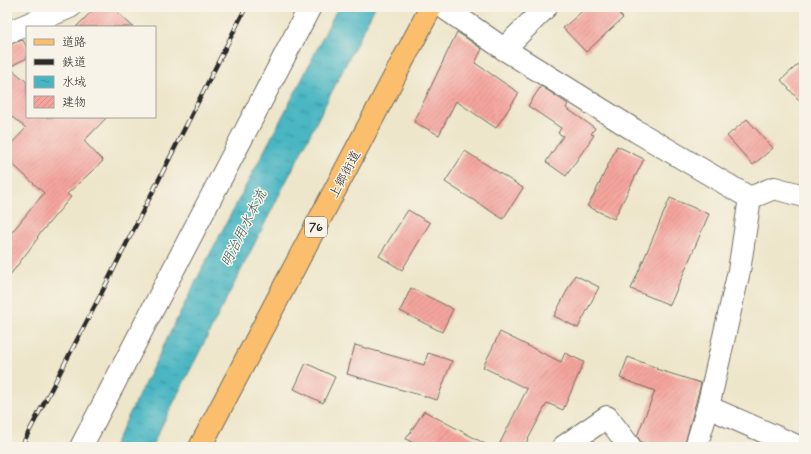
<svg xmlns="http://www.w3.org/2000/svg" width="811" height="454" viewBox="0 0 811 454" font-family="Mynerve,'Klee One',sans-serif">
<style>
.water{fill:url(#water-ripples);stroke:#3a7076}
.building{fill:url(#building-hatch)}
.lines{fill:none;stroke-linecap:round;stroke-linejoin:round}
.minor-casing{stroke:#6f6c63;stroke-width:24}
.major-casing{stroke:#6f6c63;stroke-width:24}
.minor{stroke:#fff;stroke-width:22}
.major{stroke:#fabe6d;stroke-width:22}
.rail-casing{stroke:#2b2b2b;stroke-width:4.5}
.rail{stroke:#f7f3e8;stroke-width:3;stroke-dasharray:9;stroke-linecap:butt}
.labels{text-anchor:middle;stroke-width:3;stroke-linejoin:round;paint-order:stroke}
.shield{fill:#f7f3e8;stroke:#686764;stroke-width:1}
.shield-label{font-size:12px;font-weight:bold;fill:#2b2b2b}
.street-label{font-size:13px;fill:#2b2b2b;stroke:#f7f3e8}
.water-label{font-size:14px;font-style:italic;fill:#355c60;stroke:#f7f3e8}
</style>
<defs>
<pattern id="water-ripples" width="26" height="14" patternUnits="userSpaceOnUse"><rect width="26" height="14" fill="#48b6c2"/><path d="M2 4q2-2 4 0t4 0M15 11q2-2 4 0t4 0" fill="none" stroke="#3c949e"/></pattern>
<pattern id="building-hatch" width="6" height="6" patternUnits="userSpaceOnUse"><rect width="6" height="6" fill="#f4a49d"/><path d="M-1 1l2-2M0 6l6-6M5 7l2-2" fill="none" stroke="#d18d87"/></pattern>
</defs>
<rect width="100%" height="100%" fill="#f7f3e8"/>
<filter id="ink" filterUnits="userSpaceOnUse"><feTurbulence type="fractalNoise" baseFrequency=".025" numOctaves="2"/><feDisplacementMap in="SourceGraphic" scale="8" xChannelSelector="R" yChannelSelector="G"/><feConvolveMatrix kernelMatrix="1 2 1 2 8 2 1 2 1" color-interpolation-filters="sRGB"/></filter>
<filter id="wash" filterUnits="userSpaceOnUse"><feTurbulence type="fractalNoise" baseFrequency=".012" numOctaves="4" result="noise"/><feDisplacementMap in="SourceGraphic" scale="16" xChannelSelector="R" yChannelSelector="G"/><feGaussianBlur stdDeviation="0.9" result="paint"/><feColorMatrix in="noise" values="0 0 0 0 0 0 0 0 0 0 0 0 0 0 0 0 0 1.4 0 .05"/><feComposite in="paint" operator="in"/></filter>
<g filter="url(#wash)">
<rect width="100%" height="100%" fill="#eee6ca"/>
<polygon class="water" points="338,7 375,7 151,447 113,447 202,269 301,81"/>
<g id="blocks">
<g class="building">
<polygon points="96,7 112,7 133,27 76,27"/>
<polygon points="587,7 613,7 623,18 586,52 563,28"/>
<polygon points="457,32 482,49 475,63 519,93 496,128 456,101 439,135 414,122"/>
<polygon points="23,40 27,48 27,58 9,67 27,82 27,117 107,117 84,141 103,161 67,194 71,197 37,237 38,238 7,279 7,238 44,193 7,159 7,148 26,128 7,113 7,45"/>
<polygon points="804,59 804,106 781,80"/>
<polygon points="541,86 568,104 566,108 595,128 591,134 594,135 566,176 546,162 563,136 558,133 561,128 528,106"/>
<polygon points="747,119 773,148 753,165 727,136"/>
<polygon points="617,146 644,159 614,219 587,206 594,195"/>
<polygon points="465,151 523,188 503,219 445,182"/>
<polygon points="670,198 709,214 670,305 631,289"/>
<polygon points="408,210 430,223 402,270 379,256"/>
<polygon points="575,275 599,287 578,328 554,316"/>
<polygon points="411,288 453,309 442,332 400,311"/>
<polygon points="500,332 561,362 565,353 584,362 563,410 547,403 524,447 498,447 527,389 483,367"/>
<polygon points="355,345 424,365 428,353 452,361 437,400 347,374"/>
<polygon points="628,357 657,368 656,369 701,383 684,447 653,447 641,442 637,436 655,391 620,378"/>
<polygon points="306,363 335,377 323,403 294,389"/>
<polygon points="424,411 491,447 420,447 406,439"/>
</g>
</g>
</g>
<g filter="url(#ink)">
<use href="#blocks" fill-opacity="0" stroke="#6f6c63" stroke-width="1"/>
<g class="lines">
<defs>
<g id="minor">
<polyline points="443,7 504,49 636,131 750,198"/>
<polyline points="7,33 70,7"/>
<polyline points="504,49 546,7"/>
<polyline points="750,198 774,188 804,196"/>
<polyline points="708,407 799,447"/>
<polyline points="81,447 310,7"/>
<polyline points="563,447 607,417 630,447"/>
<polyline points="696,447 708,407 739,271 750,198"/>
</g>
<polyline id="major" points="200,447 431,7"/>
</defs>
<use href="#minor" class="minor-casing"/>
<use href="#major" class="major-casing"/>
<use href="#minor" class="minor"/>
<use href="#major" class="major"/>
<defs>
<polyline id="rail" points="21,447 100,296 246,7"/>
</defs>
<use href="#rail" class="rail-casing"/>
<use href="#rail" class="rail"/>
</g>
</g>
<g class="labels">
<rect class="shield" x="305" y="217" width="22" height="20" rx="3"/>
<g class="shield-label">
<text x="316" y="231">76</text>
</g>
<g class="street-label">
<text transform="translate(344 174) rotate(-62)" y="5">上郷街道</text>
</g>
<g class="water-label">
<text transform="translate(243 228) rotate(-63)" y="5">明治用水本流</text>
</g>
</g>
<rect width="811" height="454" fill="none" stroke="#f7f3e8" stroke-width="24"/>
<rect x="26" y="26" width="130" height="92" fill="#f7f3e8" stroke="#a5a39c"/>
<rect x="34" y="39" width="20" height="6" fill="#fabe6d" stroke="#a5a39c"/>
<text x="62" y="46" font-size="12" fill="#2b2b2b">道路</text>
<rect x="34" y="59" width="20" height="6" fill="#2b2b2b" stroke="#a5a39c"/>
<text x="62" y="66" font-size="12" fill="#2b2b2b">鉄道</text>
<rect x="34" y="76" width="20" height="12" fill="url(#water-ripples)" stroke="#a5a39c"/>
<text x="62" y="86" font-size="12" fill="#2b2b2b">水域</text>
<rect x="34" y="96" width="20" height="12" fill="url(#building-hatch)" stroke="#a5a39c"/>
<text x="62" y="106" font-size="12" fill="#2b2b2b">建物</text>
</svg>
